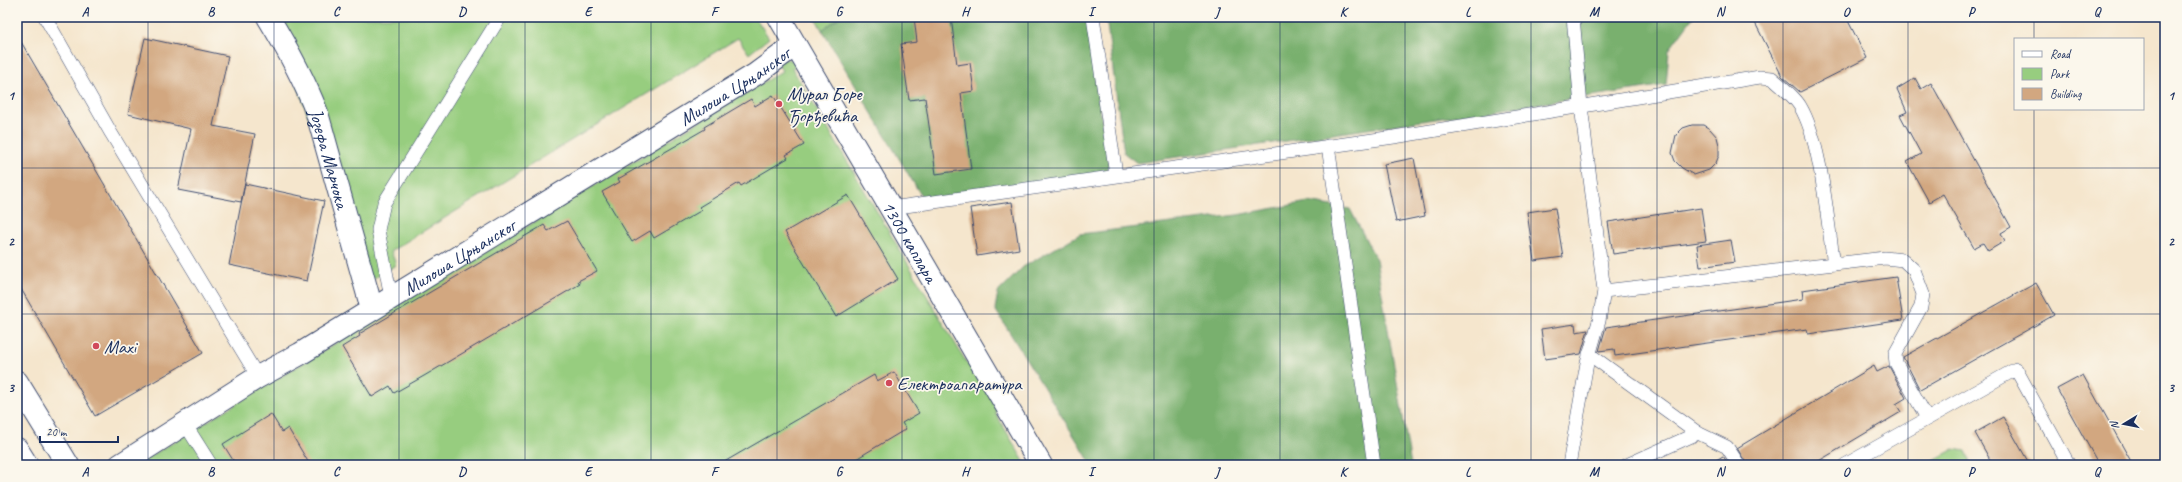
<svg xmlns="http://www.w3.org/2000/svg" width="2182" height="482" viewBox="0 0 2182 482" font-family="Caveat,sans-serif">
<style>
.green{fill:#97cd7f;stroke:#597e6e}
.forest{fill:#79b06e;stroke:#4a7066}
.building{fill:#d2a780}
.lines{fill:none;stroke-linecap:round;stroke-linejoin:round}
.service-casing{stroke:#3c4a6f;stroke-width:14}
.minor-casing{stroke:#3c4a6f;stroke-width:24}
.tertiary-casing{stroke:#3c4a6f;stroke-width:24}
.service{stroke:#fff;stroke-width:13}
.minor{stroke:#fff;stroke-width:22}
.tertiary{stroke:#fff;stroke-width:22}
.grid{fill:none;stroke:#1b2f5e;stroke-width:1;stroke-opacity:0.55}
.poi-dot{fill:#d1495b;stroke:#fbf7ec;stroke-width:1.5}
.labels{text-anchor:middle;stroke-width:3.5;stroke-linejoin:round;paint-order:stroke}
.street-label{font-size:19px;fill:#1b2f5e;stroke:#fbf7ec}
.poi-label{font-size:19px;fill:#1b2f5e;stroke:#fbf7ec;text-anchor:start}
.neatline{fill:none;stroke:#1b2f5e;stroke-width:1.5}
.grid-label{font-size:13px;text-anchor:middle;font-weight:bold;fill:#1b2f5e}
</style>
<rect width="100%" height="100%" fill="#fbf7ec"/>
<filter id="ink" filterUnits="userSpaceOnUse"><feTurbulence type="fractalNoise" baseFrequency=".025" numOctaves="2"/><feDisplacementMap in="SourceGraphic" scale="8" xChannelSelector="R" yChannelSelector="G"/><feConvolveMatrix kernelMatrix="1 2 1 2 8 2 1 2 1" color-interpolation-filters="sRGB"/></filter>
<filter id="wash" filterUnits="userSpaceOnUse"><feTurbulence type="fractalNoise" baseFrequency=".012" numOctaves="4" result="noise"/><feDisplacementMap in="SourceGraphic" scale="16" xChannelSelector="R" yChannelSelector="G"/><feGaussianBlur stdDeviation="0.9" result="paint"/><feColorMatrix in="noise" values="0 0 0 0 0 0 0 0 0 0 0 0 0 0 0 0 0 1.4 0 .05"/><feComposite in="paint" operator="in"/></filter>
<g filter="url(#wash)">
<rect width="100%" height="100%" fill="#f5e6cd"/>
<g class="green">
<polygon points="274,17 755,17 769,38 749,54 738,38 391,251 396,265 366,283"/>
<polygon points="815,17 840,17 822,30"/>
<polygon points="775,59 804,60 792,68 968,365 979,359 1006,407 995,412 1026,465 136,465 782,71"/>
<polygon points="1954,449 1966,451 1972,465 1925,465"/>
</g>
<g class="forest">
<polygon points="840,17 1086,17 1109,167 1096,178 925,202 822,30"/>
<polygon points="1106,17 1693,17 1669,50 1666,85 1137,163 1124,153"/>
<polygon points="1308,202 1350,209 1376,259 1411,465 1092,465 995,309 998,292 1023,267 1080,234 1237,215"/>
</g>
<g id="blocks">
<g class="building">
<polygon points="914,17 951,17 957,65 970,63 974,91 961,93 971,169 936,174 925,98 909,100 901,44 917,42"/>
<polygon points="1752,17 1846,17 1867,58 1800,92 1782,76"/>
<polygon points="17,35 203,353 95,416 17,282"/>
<polygon points="145,38 228,56 213,126 255,134 241,202 178,190 191,129 128,114"/>
<polygon points="1915,78 1921,89 1931,83 2011,227 2001,233 2005,241 1988,251 1983,243 1974,248 1943,194 1929,202 1907,162 1921,154 1900,115 1907,112 1897,89"/>
<polygon points="773,95 804,145 786,155 788,158 741,186 739,183 699,207 702,210 654,238 650,231 632,242 602,192 620,182 618,179 705,129 704,127 751,99 755,106"/>
<polygon points="1692,125 1703,125 1710,129 1717,137 1719,145 1719,155 1716,163 1709,170 1694,175 1682,168 1675,161 1672,153 1676,135 1683,128"/>
<polygon points="1414,158 1425,216 1396,222 1384,164"/>
<polygon points="245,184 324,201 307,281 229,265"/>
<polygon points="848,195 898,279 836,317 785,232"/>
<polygon points="1012,202 1019,249 977,256 970,208"/>
<polygon points="1555,208 1563,257 1534,261 1527,212"/>
<polygon points="1701,208 1706,241 1613,254 1608,222"/>
<polygon points="567,221 597,271 578,281 580,284 424,376 394,393 390,386 372,397 342,347 360,336 359,334 544,225 548,231"/>
<polygon points="1731,240 1735,262 1700,267 1697,245"/>
<polygon points="1896,277 1903,320 1808,334 1807,329 1615,356 1614,349 1599,351 1606,327 1803,299 1802,290"/>
<polygon points="2036,283 2054,315 1920,390 1903,357"/>
<polygon points="1575,324 1576,332 1588,330 1581,354 1545,359 1541,329"/>
<polygon points="1874,366 1877,372 1889,366 1906,398 1896,404 1901,412 1812,465 1747,465 1737,448"/>
<polygon points="894,372 919,413 902,423 906,429 846,465 719,465 874,375 877,381"/>
<polygon points="2083,375 2133,465 2099,465 2057,389"/>
<polygon points="271,414 282,432 288,428 310,465 236,465 223,444"/>
<polygon points="2003,417 2030,465 1993,465 1975,433"/>
<polygon points="1723,456 1729,465 1708,465"/>
</g>
</g>
</g>
<g filter="url(#ink)">
<use href="#blocks" fill-opacity="0" stroke="#3c4a6f" stroke-width="1"/>
<g class="lines">
<defs>
<g id="service">
<polyline points="45,17 111,133 258,377"/>
<polyline points="1093,17 1116,175"/>
<polyline points="1328,146 1374,465"/>
<path d="M891 208 1394 137 1760 77 1772 78C1781 86 1794 96 1800 106 1822 143 1827 221 1834 264"/>
<polyline points="1604,291 1885,258 1903,260 1914,270 1923,294 1921,307 1895,354 1896,363 1927,418"/>
<polyline points="391,297 378,230 384,203 500,17"/>
<polyline points="1589,354 1698,433 1727,447 1739,465"/>
<polyline points="185,424 211,465"/>
<polyline points="1569,465 1587,363 1599,321 1604,291 1581,106 1573,17"/>
<polyline points="1627,465 1698,433"/>
<polyline points="1845,465 2016,369 2069,465"/>
</g>
<g id="minor">
<path id="s1" d="M268 17C287 48 304 79 317 113L372 309"/>
<path id="s2" d="M779 17 1041 465"/>
<path id="s3" d="M120 465 258 377 300 354 756 74 795 45"/>
</g>
<g id="tertiary">
<polyline points="17,382 68,465"/>
<polyline points="17,449 27,465"/>
</g>
</defs>
<use href="#service" class="service-casing"/>
<use href="#minor" class="minor-casing"/>
<use href="#tertiary" class="tertiary-casing"/>
<use href="#service" class="service"/>
<use href="#minor" class="minor"/>
<use href="#tertiary" class="tertiary"/>
</g>
</g>
<path class="grid" d="M148 17V465M274 17V465M399 17V465M525 17V465M651 17V465M777 17V465M902 17V465M1028 17V465M1154 17V465M1280 17V465M1405 17V465M1531 17V465M1657 17V465M1783 17V465M1908 17V465M2034 17V39M2034 109V465M17 168H2165M17 314H2165"/>
<g class="poi-dot">
<circle cx="779" cy="104" r="4"/>
<circle cx="96" cy="346" r="4"/>
<circle cx="889" cy="383" r="4"/>
</g>
<g class="labels">
<g class="street-label">
<text dy="7" stroke="none"><textPath href="#s3" startOffset="722">Милоша Црњанског</textPath></text>
<text dy="7" stroke="none"><textPath href="#s1" startOffset="155">Јозефа Марчока</textPath></text>
<text dy="7" stroke="none"><textPath href="#s2" startOffset="260">1300 каплара</textPath></text>
<text dy="7" stroke="none"><textPath href="#s3" startOffset="398">Милоша Црњанског</textPath></text>
</g>
<g class="poi-label">
<text x="787" y="100">Мурал Боре<tspan x="787" dy="22">Ђорђевића</tspan></text>
<text x="104" y="353">Maxi</text>
<text x="897" y="390">Електроапаратура</text>
</g>
</g>
<rect width="2182" height="482" fill="none" stroke="#fbf7ec" stroke-width="44"/>
<rect x="2014" y="38" width="130" height="72" fill="#fbf7ec" stroke="#a1a7b3"/>
<rect x="2022" y="51" width="20" height="6" fill="#ffffff" stroke="#a1a7b3"/>
<text x="2050" y="58" font-size="12" fill="#1b2f5e">Road</text>
<rect x="2022" y="68" width="20" height="12" fill="#97cd7f" stroke="#a1a7b3"/>
<text x="2050" y="78" font-size="12" fill="#1b2f5e">Park</text>
<rect x="2022" y="88" width="20" height="12" fill="#d2a780" stroke="#a1a7b3"/>
<text x="2050" y="98" font-size="12" fill="#1b2f5e">Building</text>
<g transform="translate(2124 424) rotate(260)" stroke="#fbf7ec" stroke-width="3" paint-order="stroke">
<path d="M0-3L7 15L0 10L-7 15Z" fill="#1b2f5e"/>
<text y="-6" font-size="11" font-weight="bold" text-anchor="middle" fill="#1b2f5e">N</text>
</g>
<path d="M40 436v6h78v-6" fill="none" stroke="#1b2f5e" stroke-width="2"/>
<text x="46" y="436" font-size="12" fill="#1b2f5e" stroke="#fbf7ec" stroke-width="3" paint-order="stroke">20 m</text>
<rect x="22" y="22" width="2138" height="438" class="neatline"/>
<g class="grid-label">
<text x="85" y="16">A</text>
<text x="211" y="16">B</text>
<text x="336" y="16">C</text>
<text x="462" y="16">D</text>
<text x="588" y="16">E</text>
<text x="714" y="16">F</text>
<text x="839" y="16">G</text>
<text x="965" y="16">H</text>
<text x="1091" y="16">I</text>
<text x="1217" y="16">J</text>
<text x="1343" y="16">K</text>
<text x="1468" y="16">L</text>
<text x="1594" y="16">M</text>
<text x="1720" y="16">N</text>
<text x="1846" y="16">O</text>
<text x="1971" y="16">P</text>
<text x="2097" y="16">Q</text>
<text x="11" y="100">1</text>
<text x="2171" y="100">1</text>
<text x="11" y="246">2</text>
<text x="2171" y="246">2</text>
<text x="11" y="392">3</text>
<text x="2171" y="392">3</text>
<text x="85" y="476">A</text>
<text x="211" y="476">B</text>
<text x="336" y="476">C</text>
<text x="462" y="476">D</text>
<text x="588" y="476">E</text>
<text x="714" y="476">F</text>
<text x="839" y="476">G</text>
<text x="965" y="476">H</text>
<text x="1091" y="476">I</text>
<text x="1217" y="476">J</text>
<text x="1343" y="476">K</text>
<text x="1468" y="476">L</text>
<text x="1594" y="476">M</text>
<text x="1720" y="476">N</text>
<text x="1846" y="476">O</text>
<text x="1971" y="476">P</text>
<text x="2097" y="476">Q</text>
</g>
</svg>
